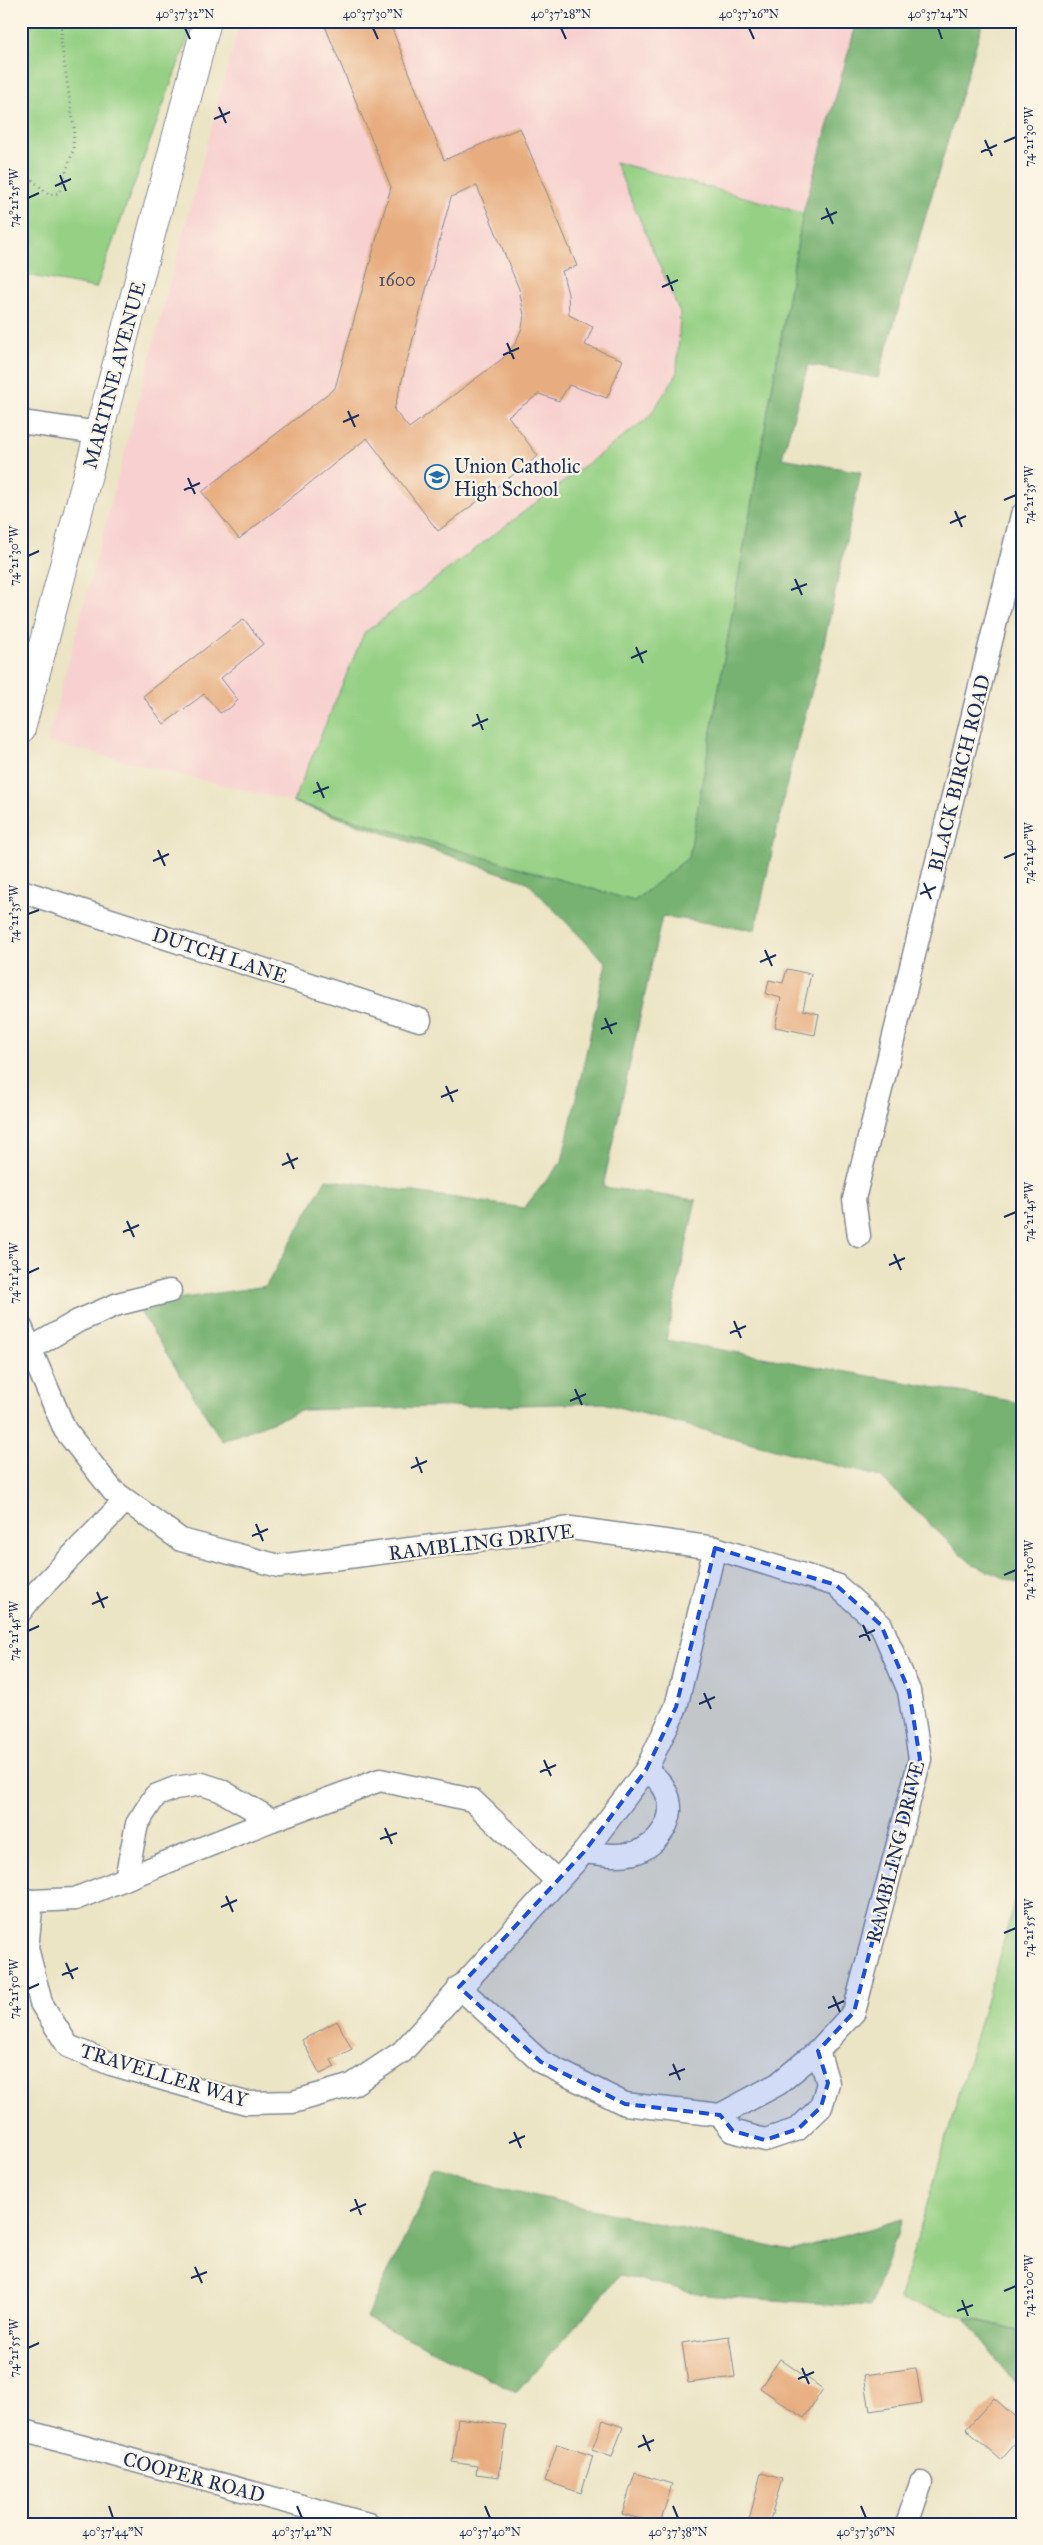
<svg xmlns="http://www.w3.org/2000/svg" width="1043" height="2545" viewBox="0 0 1043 2545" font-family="'IM FELL Great Primer',serif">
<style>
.built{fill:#f7d0cf}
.green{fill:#95d084;stroke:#588071}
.forest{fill:#78b272;stroke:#4a7068}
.building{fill:#e7ad80;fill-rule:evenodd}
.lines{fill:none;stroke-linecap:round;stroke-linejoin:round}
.minor-casing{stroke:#838a92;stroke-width:25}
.major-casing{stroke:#838a92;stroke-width:30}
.path{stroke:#838a92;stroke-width:3;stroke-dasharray:1 4;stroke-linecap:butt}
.minor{stroke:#fff;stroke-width:22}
.major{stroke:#fff;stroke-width:28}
.marked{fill:#1d4ed8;fill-opacity:0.2;stroke:#1d4ed8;stroke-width:4;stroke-dasharray:10 6;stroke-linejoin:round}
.ticks{fill:none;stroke:#1b2f5e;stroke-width:2}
.labels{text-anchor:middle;stroke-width:4.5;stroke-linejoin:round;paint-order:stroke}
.number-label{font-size:18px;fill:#4e4e66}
.street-label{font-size:20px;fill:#1b2f5e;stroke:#fcf5e5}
.poi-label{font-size:20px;fill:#1b2f5e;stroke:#fcf5e5;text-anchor:start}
.neatline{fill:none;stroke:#1b2f5e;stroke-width:2}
.ticks-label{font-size:12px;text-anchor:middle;fill:#1b2f5e}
</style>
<rect width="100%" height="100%" fill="#fcf5e5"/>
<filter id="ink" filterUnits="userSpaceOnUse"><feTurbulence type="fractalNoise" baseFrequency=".02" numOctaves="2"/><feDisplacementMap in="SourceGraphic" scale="10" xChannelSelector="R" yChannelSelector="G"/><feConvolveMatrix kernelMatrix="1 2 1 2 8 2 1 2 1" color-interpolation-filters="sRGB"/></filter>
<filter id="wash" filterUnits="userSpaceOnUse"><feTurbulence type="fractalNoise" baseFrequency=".0096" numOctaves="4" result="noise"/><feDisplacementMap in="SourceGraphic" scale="20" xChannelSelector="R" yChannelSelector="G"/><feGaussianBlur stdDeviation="1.12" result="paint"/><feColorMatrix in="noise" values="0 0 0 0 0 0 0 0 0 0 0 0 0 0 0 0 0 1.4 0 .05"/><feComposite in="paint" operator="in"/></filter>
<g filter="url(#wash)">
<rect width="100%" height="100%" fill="#ebe4c5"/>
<polygon class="built" points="240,21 857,21 803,213 689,857 634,901 293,802 47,742"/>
<g class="green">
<polygon points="21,21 194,21 96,288 21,274"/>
<polygon points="615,162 803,213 689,857 634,901 293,802 364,633 649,417 677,374 680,313"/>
<polygon points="1022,1869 1022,2331 899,2300 1006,1933"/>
</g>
<g class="forest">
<polygon points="857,21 983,21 878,378 808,365 782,458 861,472 820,662 791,765 755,930 662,916 603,1187 696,1200 666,1340 1022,1403 1022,1585 973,1565 880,1477 603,1403 303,1410 222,1441 136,1305 266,1286 326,1179 524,1208 562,1161 606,963 527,882 293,802 634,901 689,857 803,213"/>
<polygon points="436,2173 645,2221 791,2251 903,2219 870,2307 705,2295 620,2275 517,2392 366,2318"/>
<polygon points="965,2318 1022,2331 1022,2392"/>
</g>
<g id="blocks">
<g class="building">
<path d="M337 21H389L444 160 520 128 577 266 562 271 568 294 569 315 593 327 585 345 623 360 607 398 569 385 559 401 539 394 508 416 538 456 438 531 367 438 239 539 202 492 335 388 391 187 325 26ZM477 186 519 289 524 315 522 328 515 344 502 359 409 428 394 410 451 197Z"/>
<polygon points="244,619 263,644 221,678 238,700 230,708 220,713 204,694 164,724 143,696"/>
<polygon points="787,969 811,974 803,1010 819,1014 815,1035 775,1027 781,998 766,994 769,980 783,983"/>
<polygon points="337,2021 352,2049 331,2060 335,2067 320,2074 302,2040"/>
<polygon points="729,2336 735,2377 688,2383 682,2343"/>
<polygon points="780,2359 823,2389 804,2418 760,2388"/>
<polygon points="916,2368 922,2403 870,2411 864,2375"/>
<polygon points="994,2398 1022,2423 1022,2436 1001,2460 966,2429"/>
<polygon points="458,2418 506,2425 499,2477 476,2474 477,2466 452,2462"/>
<polygon points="603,2420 623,2427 612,2457 592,2450"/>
<polygon points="557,2444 593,2456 581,2493 545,2481"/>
<polygon points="635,2473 672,2484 660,2524 622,2514"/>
<polygon points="761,2473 782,2479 769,2524 748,2524"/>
</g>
</g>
</g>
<g filter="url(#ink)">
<use href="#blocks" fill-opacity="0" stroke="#838a92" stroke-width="1"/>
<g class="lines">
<defs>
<g id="minor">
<polyline points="21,422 99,433"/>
<polyline points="21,891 420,1020"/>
<polyline points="859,1236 854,1199 1022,515"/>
<polyline points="21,1327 65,1430 113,1491 181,1540 279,1566 571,1528 715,1548 836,1585 881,1625 909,1691 920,1759 854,2012 818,2051 778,2084 720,2115 625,2104 541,2062 459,1987"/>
<polyline points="30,1349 78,1321 118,1304 170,1291"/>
<polyline points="21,1611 31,1598 125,1501"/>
<path d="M584 1852C601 1854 617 1857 634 1853 658 1846 679 1817 666 1792 662 1782 654 1776 646 1770"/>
<polyline points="126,1878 137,1824 155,1796 175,1788 202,1784 220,1790 272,1820"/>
<polyline points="21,1899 32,1901 75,1899 272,1820 380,1780 472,1800 556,1880"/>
<polyline points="32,1901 27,1948 41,2003 68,2046 111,2064 246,2103 293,2102 352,2085 402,2052 584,1852 646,1770 676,1707 715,1548"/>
<polyline points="720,2115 733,2131 765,2140 798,2129 821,2107 828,2083 818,2051"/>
<polyline points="21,2430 368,2524"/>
<polyline points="907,2524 921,2483"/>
</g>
<polyline id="major" points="21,729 207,21"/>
</defs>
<use href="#minor" class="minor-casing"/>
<use href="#major" class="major-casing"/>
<polyline class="path" points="21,170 49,195 59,193 73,151 74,128 61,41 62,21"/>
<use href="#minor" class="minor"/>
<use href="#major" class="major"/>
</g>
</g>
<path class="marked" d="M715 1548 836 1585 881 1625 909 1691 920 1759 854 2012 818 2051 828 2083 821 2107 798 2129 765 2140 733 2131 720 2115 625 2104 541 2062 459 1987 584 1852 646 1770 676 1707Z"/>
<path class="ticks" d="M185 28 190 39M373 28 378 39M561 28 566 39M749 28 754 39M938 28 942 39M219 107 226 123M214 119 230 112M985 140 992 156M1004 142 1016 137M981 152 997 145M60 175 66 191M55 186 71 179M28 198 39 193M826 208 833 224M821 219 837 212M667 275 673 291M662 287 678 280M507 343 514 359M503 355 519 348M348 411 355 427M343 422 359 415M188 478 195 494M184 490 200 483M1004 500 1016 495M955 511 962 527M950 523 966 516M28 556 39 551M795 579 802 595M791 590 807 584M636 647 643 663M631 658 647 651M477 714 483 730M472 726 488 719M317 782 324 798M313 793 329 787M158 850 165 866M1004 858 1016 853M153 861 169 854M924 883 931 899M920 894 936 887M28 914 39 910M765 950 772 966M760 962 776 955M605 1018 612 1034M601 1029 617 1023M446 1086 453 1102M441 1097 458 1090M287 1153 294 1169M282 1165 298 1158M1004 1217 1016 1212M127 1221 134 1237M123 1232 139 1225M894 1254 901 1270M889 1265 905 1258M28 1273 39 1268M734 1321 741 1338M730 1333 746 1326M575 1389 582 1405M570 1401 586 1394M416 1457 422 1473M411 1468 427 1461M256 1524 263 1541M252 1536 268 1529M1004 1575 1016 1570M97 1592 104 1608M92 1604 108 1597M863 1625 870 1641M28 1631 39 1626M859 1637 875 1630M704 1693 711 1709M699 1704 715 1697M544 1760 551 1776M540 1772 556 1765M385 1828 392 1844M380 1839 397 1833M226 1896 233 1912M221 1907 237 1900M1004 1933 1016 1928M66 1963 73 1979M62 1975 78 1968M28 1989 39 1984M833 1996 840 2012M828 2008 844 2001M673 2064 680 2080M669 2075 685 2069M514 2132 521 2148M509 2143 525 2136M355 2199 361 2215M350 2211 366 2204M195 2267 202 2283M191 2278 207 2272M1004 2291 1016 2286M962 2300 968 2316M957 2311 973 2305M28 2348 39 2343M802 2368 809 2384M798 2379 814 2372M643 2435 650 2451M638 2447 654 2440M109 2506 113 2518M297 2506 302 2518M485 2506 490 2518M673 2506 678 2518M861 2506 866 2518"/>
<defs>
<symbol id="school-ring" viewBox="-11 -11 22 22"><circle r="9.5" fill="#fcf5e5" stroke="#1f6fb2" stroke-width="1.5"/><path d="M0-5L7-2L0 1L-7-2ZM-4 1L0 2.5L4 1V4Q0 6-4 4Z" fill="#1f6fb2"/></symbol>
</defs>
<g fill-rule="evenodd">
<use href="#school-ring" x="423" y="463" width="28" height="28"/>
</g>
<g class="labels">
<g class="number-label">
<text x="397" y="286">1600</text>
</g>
<g class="street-label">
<text transform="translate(114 375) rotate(-75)" y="7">MARTINE AVENUE</text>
<text transform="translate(959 773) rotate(-76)" y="7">BLACK BIRCH ROAD</text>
<text transform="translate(220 955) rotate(18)" y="7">DUTCH LANE</text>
<text transform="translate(481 1542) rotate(-7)" y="7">RAMBLING DRIVE</text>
<text transform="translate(895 1852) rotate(-76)" y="7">RAMBLING DRIVE</text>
<text transform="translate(164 2075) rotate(17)" y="7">TRAVELLER WAY</text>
<text transform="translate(194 2477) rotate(15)" y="7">COOPER ROAD</text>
</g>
<g class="poi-label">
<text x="454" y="473">Union Catholic<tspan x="454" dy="23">High School</tspan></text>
</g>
</g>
<rect width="1043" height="2545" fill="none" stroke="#fcf5e5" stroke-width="55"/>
<rect x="28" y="28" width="988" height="2490" class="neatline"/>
<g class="ticks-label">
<text x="185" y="18">40°37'32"N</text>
<text x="373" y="18">40°37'30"N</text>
<text x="561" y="18">40°37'28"N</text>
<text x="749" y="18">40°37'26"N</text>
<text x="938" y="18">40°37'24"N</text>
<text transform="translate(1029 137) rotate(-90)" y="4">74°21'30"W</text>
<text transform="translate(14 198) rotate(-90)" y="4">74°21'25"W</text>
<text transform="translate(1029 495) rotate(-90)" y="4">74°21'35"W</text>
<text transform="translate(14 556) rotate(-90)" y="4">74°21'30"W</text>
<text transform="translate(1029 853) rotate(-90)" y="4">74°21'40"W</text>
<text transform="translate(14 914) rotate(-90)" y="4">74°21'35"W</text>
<text transform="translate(1029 1212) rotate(-90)" y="4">74°21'45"W</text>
<text transform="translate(14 1273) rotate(-90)" y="4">74°21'40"W</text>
<text transform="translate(1029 1570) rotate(-90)" y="4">74°21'50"W</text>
<text transform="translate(14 1631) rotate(-90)" y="4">74°21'45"W</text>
<text transform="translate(1029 1928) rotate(-90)" y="4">74°21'55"W</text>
<text transform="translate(14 1989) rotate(-90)" y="4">74°21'50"W</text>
<text transform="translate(1029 2286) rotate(-90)" y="4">74°22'00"W</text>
<text transform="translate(14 2348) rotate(-90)" y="4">74°21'55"W</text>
<text x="113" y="2536">40°37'44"N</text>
<text x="302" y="2536">40°37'42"N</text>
<text x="490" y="2536">40°37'40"N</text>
<text x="678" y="2536">40°37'38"N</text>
<text x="866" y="2536">40°37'36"N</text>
</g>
</svg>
